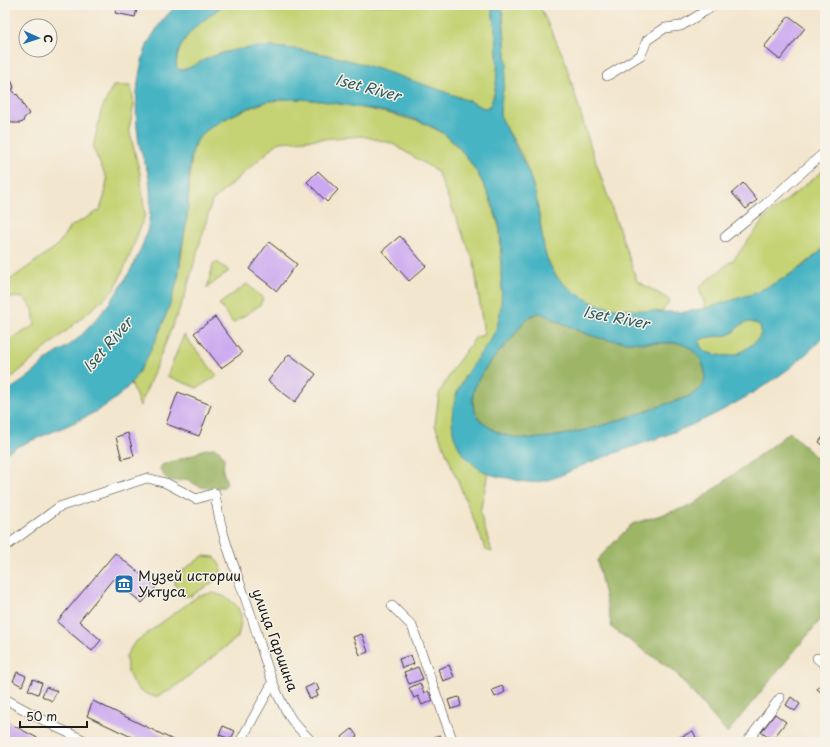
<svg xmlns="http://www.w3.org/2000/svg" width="830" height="747" viewBox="0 0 830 747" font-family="'Playpen Sans',sans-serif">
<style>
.green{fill:#c5d375;stroke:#707848}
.forest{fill:#9cb566;stroke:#5c6841}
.water{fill:#47b4c3;stroke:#326870;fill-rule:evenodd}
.building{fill:#cca8f0}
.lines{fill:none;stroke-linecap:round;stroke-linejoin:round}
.street-casing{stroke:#3c3a37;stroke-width:10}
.street{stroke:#fff;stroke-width:9}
.labels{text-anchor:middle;stroke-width:3;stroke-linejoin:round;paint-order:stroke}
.poi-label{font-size:14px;fill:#1c1c1c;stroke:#f7f3e8;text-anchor:start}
.street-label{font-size:14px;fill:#1c1c1c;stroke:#f7f3e8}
.water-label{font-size:15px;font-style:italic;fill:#2d595f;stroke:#f7f3e8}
</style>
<rect width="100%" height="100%" fill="#f7f3e8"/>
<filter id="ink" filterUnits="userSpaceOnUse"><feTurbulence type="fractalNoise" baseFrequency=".025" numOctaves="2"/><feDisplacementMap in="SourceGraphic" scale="8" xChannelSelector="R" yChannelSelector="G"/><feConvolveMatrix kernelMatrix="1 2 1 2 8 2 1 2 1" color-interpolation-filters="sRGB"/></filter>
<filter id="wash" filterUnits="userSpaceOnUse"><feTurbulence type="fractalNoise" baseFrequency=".012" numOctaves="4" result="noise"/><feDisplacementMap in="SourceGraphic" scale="16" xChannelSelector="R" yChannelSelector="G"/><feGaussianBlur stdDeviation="0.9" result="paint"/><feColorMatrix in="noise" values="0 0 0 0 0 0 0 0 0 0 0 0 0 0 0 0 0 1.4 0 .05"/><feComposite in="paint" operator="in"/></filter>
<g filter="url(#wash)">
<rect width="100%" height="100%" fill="#f3e6ce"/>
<g class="green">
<path d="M223 5H491C496 30 504 86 488 108H483L459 97 347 60 323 54 299 50 273 47 180 70 176 66C178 35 201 23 223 5Z"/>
<path d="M502 5H539L564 58 590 145 637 281 670 300 662 312C642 311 621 311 602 306 577 299 550 277 545 252 540 229 539 206 532 183 528 170 523 156 516 144 511 135 503 125 500 115V108L507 66Z"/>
<polygon points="113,86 131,86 134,104 129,129 140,174 145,215 128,260 114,290 10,379 5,357 5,343 35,325 33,309 24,298 6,297 7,282 57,246 70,227 100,210 105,194 107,179 93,148 101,111"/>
<polygon points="294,98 325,101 363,108 391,114 423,123 443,133 463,152 479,175 490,199 500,230 502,303 499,320 495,334 466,374 456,395 469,460 488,473 480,513 492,552 486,550 435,425 439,394 454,367 476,337 484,335 474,262 437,171 391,143 362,136 279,142 212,201 185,295 140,406 131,383 149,354 171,299 179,272 187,216 192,153 196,142 203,133 215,124 242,111 268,101"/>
<path d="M825 169V247C804 266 782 281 756 293 740 300 723 304 706 308L699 287 734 259 766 217Z"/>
<polygon points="217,262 229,271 207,288 213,265"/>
<polygon points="247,284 263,298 260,305 233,323 219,304"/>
<path d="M748 322 755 323 760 326C761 329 761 332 760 336 758 341 741 353 735 355 725 357 696 355 700 340L703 338C712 336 723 337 732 333 738 329 741 323 748 322Z"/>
<polygon points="184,335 217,376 197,388 167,376"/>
<polygon points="203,556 215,557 222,569 218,579 191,596 181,596 175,585 175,576"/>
<path d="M212 593C225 595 240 603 241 618 241 624 239 631 238 637L171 690 155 697 140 691 132 681 127 670 126 656 134 643 198 596Z"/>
</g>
<g class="forest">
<path d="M540 313C564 323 585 337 610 340 625 342 641 343 655 343 664 343 674 342 682 344 691 347 701 357 703 365 706 372 706 382 701 388 691 398 676 401 663 405 641 413 619 421 597 427 566 435 518 449 489 427 483 423 478 420 475 412 472 404 472 394 475 386 483 368 499 352 512 338 520 328 526 314 540 313Z"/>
<polygon points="790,432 825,466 825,614 727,733 675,672 612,628 597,560 632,524 693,505"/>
<path d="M213 448 219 450 224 458 223 471 227 484 224 487C205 488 203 490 187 479 173 482 167 483 160 469L162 465 193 455 202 450Z"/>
</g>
<path class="water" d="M178 5H223C201 23 178 35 176 66L180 70C190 69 199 62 208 58 227 50 252 46 273 47 331 50 386 72 440 90 450 94 459 97 469 101 474 103 479 107 485 108L490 106C502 77 497 35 491 5H502L507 66 500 108V115L529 173 536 196 545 253 551 267 556 276 564 284 579 295 592 302 602 306 615 308 662 312H684L706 308 755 293 785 278 806 264 825 247V336C809 351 794 366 776 378 751 395 718 414 689 426 659 439 627 448 596 460 576 467 557 480 536 482 526 483 517 480 508 478 501 477 493 476 487 473 470 465 456 449 453 431 448 402 464 375 481 353 488 343 495 335 498 322 502 306 502 289 501 273 501 259 502 244 500 230 494 198 470 153 444 134 421 117 383 111 356 107 328 102 300 96 271 101 253 104 208 124 197 140 186 158 190 195 187 217 186 228 183 240 181 252 180 259 180 266 179 273 172 306 151 357 131 383 108 414 49 432 14 448L5 454V392C14 387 25 380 33 373 38 369 42 363 48 359 57 352 67 348 76 340 104 316 144 259 149 221 151 206 151 188 148 173 144 160 139 148 138 135 134 113 137 73 145 51 149 38 166 13 178 5ZM540 313C564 322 585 337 610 340 625 342 641 343 655 343 664 343 674 342 682 344 691 347 701 357 703 365 706 372 706 382 701 388 691 398 676 401 663 405 642 413 621 420 600 426 568 434 518 449 489 427 483 423 478 420 475 412 472 404 472 394 475 386 483 368 499 352 512 338 520 328 526 314 540 313ZM748 322 755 323 760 326C761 329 761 332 760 336 758 341 741 353 735 355 725 357 696 355 700 340 710 335 722 338 732 333 737 329 741 323 748 322Z"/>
<g id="blocks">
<g class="building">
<polygon points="117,5 138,5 135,17 115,13"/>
<polygon points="789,16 805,28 780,60 764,47"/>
<polygon points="5,70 12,82 14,88 12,89 16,95 17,94 23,103 22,103 29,114 24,118 23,122 20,123 12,123 5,115"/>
<polygon points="318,171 338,190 327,202 307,182"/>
<polygon points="743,183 757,200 746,209 732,193"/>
<polygon points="400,236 426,266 409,281 382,251"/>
<polygon points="269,242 297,264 277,291 249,269"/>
<polygon points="215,317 242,353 221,368 194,333"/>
<polygon points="289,354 316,374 295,402 268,381"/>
<polygon points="178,392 211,405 199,436 166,424"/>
<polygon points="128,433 134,456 122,459 116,437"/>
<polygon points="825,434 825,447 819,442"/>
<polygon points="115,553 156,587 142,603 113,579 79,621 101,640 92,651 57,622"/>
<polygon points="362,634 368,652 360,655 353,637"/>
<polygon points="411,655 414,664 402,668 399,659"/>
<polygon points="449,665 454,677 443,681 438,669"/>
<polygon points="418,667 423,679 409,684 404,672"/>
<polygon points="17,672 26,676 22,686 13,681"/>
<polygon points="33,679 42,683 38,694 28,690"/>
<polygon points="824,680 825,680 825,695 817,689"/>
<polygon points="316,683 319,690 316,691 318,696 310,699 305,688"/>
<polygon points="420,683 424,693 428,691 433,700 422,705 418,696 414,698 409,688"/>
<polygon points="502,686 505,692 495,697 492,690"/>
<polygon points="46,687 57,691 52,701 42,696"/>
<polygon points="459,697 461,706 451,709 448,700"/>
<polygon points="791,697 800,704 795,711 786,705"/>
<polygon points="93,701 151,729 177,742 142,742 87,716"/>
<polygon points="775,714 786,722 772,740 761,732"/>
<polygon points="5,721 45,742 8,742 5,740"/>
<polygon points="223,726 235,731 231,739 219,735"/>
<polygon points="352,729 357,736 350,742 345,742 342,737"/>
<polygon points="693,731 698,742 670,742 679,738"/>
<polygon points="440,735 443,742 426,742 426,741"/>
</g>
</g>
</g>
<g filter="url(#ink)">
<use href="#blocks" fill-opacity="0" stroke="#3c3a37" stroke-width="1"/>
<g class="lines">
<defs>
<g id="street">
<polyline points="607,76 641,55 647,40 665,28 681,26 715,5"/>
<polyline points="725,237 761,208 825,152"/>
<path d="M5 545 9 544 59 507 147 478 166 483 196 499 215 493C220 535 238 575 251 615 263 650 270 686 290 717 295 726 305 734 312 742"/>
<polyline points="392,606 412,626 453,742"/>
<polyline points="817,658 825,665"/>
<polyline points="5,699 58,728 88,742"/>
<polyline points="240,742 272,684"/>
<polyline points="747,742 780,698"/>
</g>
</defs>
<use href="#street" class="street-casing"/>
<use href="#street" class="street"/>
</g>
</g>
<defs>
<symbol id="museum-square" viewBox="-11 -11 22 22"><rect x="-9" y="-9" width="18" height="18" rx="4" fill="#1f6fb2" stroke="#f7f3e8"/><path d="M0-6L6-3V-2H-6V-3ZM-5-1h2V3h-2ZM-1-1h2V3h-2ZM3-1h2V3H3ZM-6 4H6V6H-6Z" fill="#fff"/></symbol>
</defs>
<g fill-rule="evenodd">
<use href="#museum-square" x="113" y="573" width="22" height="22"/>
</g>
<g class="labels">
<g class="poi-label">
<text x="138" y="581">Музей истории<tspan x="138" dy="16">Уктуса</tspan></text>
</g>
<g class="street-label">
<text transform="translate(275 640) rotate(70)" y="5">улица Гаршина</text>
</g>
<g class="water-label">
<text transform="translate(368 88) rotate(15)" y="5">Iset River</text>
<text transform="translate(616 318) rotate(11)" y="5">Iset River</text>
<text transform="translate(108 345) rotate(-49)" y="5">Iset River</text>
</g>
</g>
<rect width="830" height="747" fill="none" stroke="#f7f3e8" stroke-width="20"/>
<g transform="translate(38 38) rotate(93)"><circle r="19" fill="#f7f3e8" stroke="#9f9d96"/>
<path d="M0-3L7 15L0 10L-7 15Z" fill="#1f6fb2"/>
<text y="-6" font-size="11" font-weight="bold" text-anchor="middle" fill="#1c1c1c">С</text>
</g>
<path d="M20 721v6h67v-6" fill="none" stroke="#1c1c1c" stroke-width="2"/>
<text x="26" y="721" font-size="12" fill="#1c1c1c" stroke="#f7f3e8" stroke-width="3" paint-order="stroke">50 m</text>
</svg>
